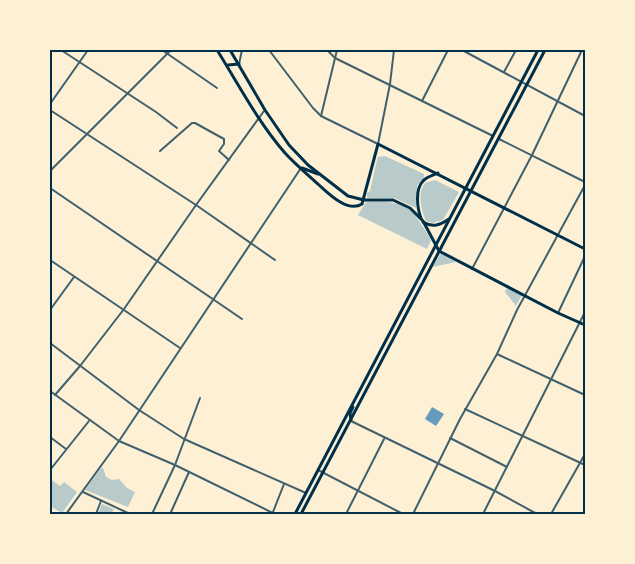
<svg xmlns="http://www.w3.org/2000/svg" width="635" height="564" viewBox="0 0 635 564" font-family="'Roboto Condensed',sans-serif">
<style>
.green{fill:#b9caca}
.water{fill:#669bbc}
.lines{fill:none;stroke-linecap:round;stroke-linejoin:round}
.minor{stroke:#3f606c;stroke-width:2}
.secondary{stroke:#003049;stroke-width:3}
.neatline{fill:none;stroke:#003049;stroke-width:2}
</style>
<rect width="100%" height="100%" fill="#fdf0d5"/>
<g class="green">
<polygon points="385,156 424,174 424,177 417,186 416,208 394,198 370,198 367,197 367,193 370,191 377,160 378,157"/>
<path d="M435 180 459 192 443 220 432 223 426 221C421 210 417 193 425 183Z"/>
<path d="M366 202C407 201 410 205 431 240L427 249 358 215Z"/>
<polygon points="441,253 456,262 433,267"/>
<polygon points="507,288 522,295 516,306 505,292"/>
<polygon points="101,468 103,468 106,477 112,480 119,479 127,488 135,492 128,507 85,490"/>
<polygon points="50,479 60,486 64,482 77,492 62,513 50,506"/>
<polygon points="102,504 114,509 111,514 98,514"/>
</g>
<polygon class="water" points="432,407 444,414 436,426 425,419"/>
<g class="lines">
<g class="minor">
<polyline points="61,50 156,112 177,128"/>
<polyline points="162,50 217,88"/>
<polyline points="269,50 313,108 321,116 378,144 390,84 394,50"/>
<polyline points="327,50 335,58 493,136"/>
<polyline points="462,50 585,116"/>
<polyline points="239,64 242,50"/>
<polyline points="504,72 516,50"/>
<polyline points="422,101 448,50"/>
<polyline points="50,104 88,50"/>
<polyline points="50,110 196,205 275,260"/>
<polyline points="321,116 337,50"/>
<polyline points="499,139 585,182"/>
<polyline points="160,151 192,123 195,123 224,139 224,144 219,151 229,160"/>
<polyline points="50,171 171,50"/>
<polyline points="50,188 242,319"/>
<polyline points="50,237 50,238"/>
<polyline points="50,260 180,348"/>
<polyline points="472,269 532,155 582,50"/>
<polyline points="50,310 74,277"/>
<polyline points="558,313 585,256"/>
<polyline points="50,343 139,410 184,439 306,493"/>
<polyline points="497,354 585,395"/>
<polyline points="50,391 119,441 175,465 275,514"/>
<polyline points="55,395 80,366 124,309 196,205 264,111"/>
<polyline points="465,409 585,465"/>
<polyline points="351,421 495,491 537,514"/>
<polyline points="50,437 66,449"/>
<polyline points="450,438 507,467"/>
<polyline points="50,470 89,421"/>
<polyline points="318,470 403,514"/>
<polyline points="83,492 130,514"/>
<polyline points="171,512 189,472"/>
<polyline points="273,512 284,484"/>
<polyline points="66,514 119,441 301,168"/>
<polyline points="96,514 101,501"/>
<polyline points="152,514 175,465 200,398"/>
<polyline points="346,514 384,439"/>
<polyline points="413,514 460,419 497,354 517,310 585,185"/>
<polyline points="483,514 585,312"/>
<polyline points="551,514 585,454"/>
</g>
<g class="secondary">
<path d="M217 50C239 85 258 122 285 153 296 165 308 175 319 185 329 194 348 213 362 204L378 144 585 249"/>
<polyline points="230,50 265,110 289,145 308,165 348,196 364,200 393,200 410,208 423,221 439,251 558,313 585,325"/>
<polyline points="228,65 239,64"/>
<polyline points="302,168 318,174"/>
<path d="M421 218C417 208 415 189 423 181 426 177 433 175 438 173"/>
<path d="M423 222C433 228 440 225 449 219"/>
<polyline points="351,420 350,413 353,407"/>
<polyline points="295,514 538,50"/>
<polyline points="301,514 545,50"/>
</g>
</g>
<rect width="635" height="564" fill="none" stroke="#fdf0d5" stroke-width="102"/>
<rect x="51" y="51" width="533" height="462" class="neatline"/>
</svg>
